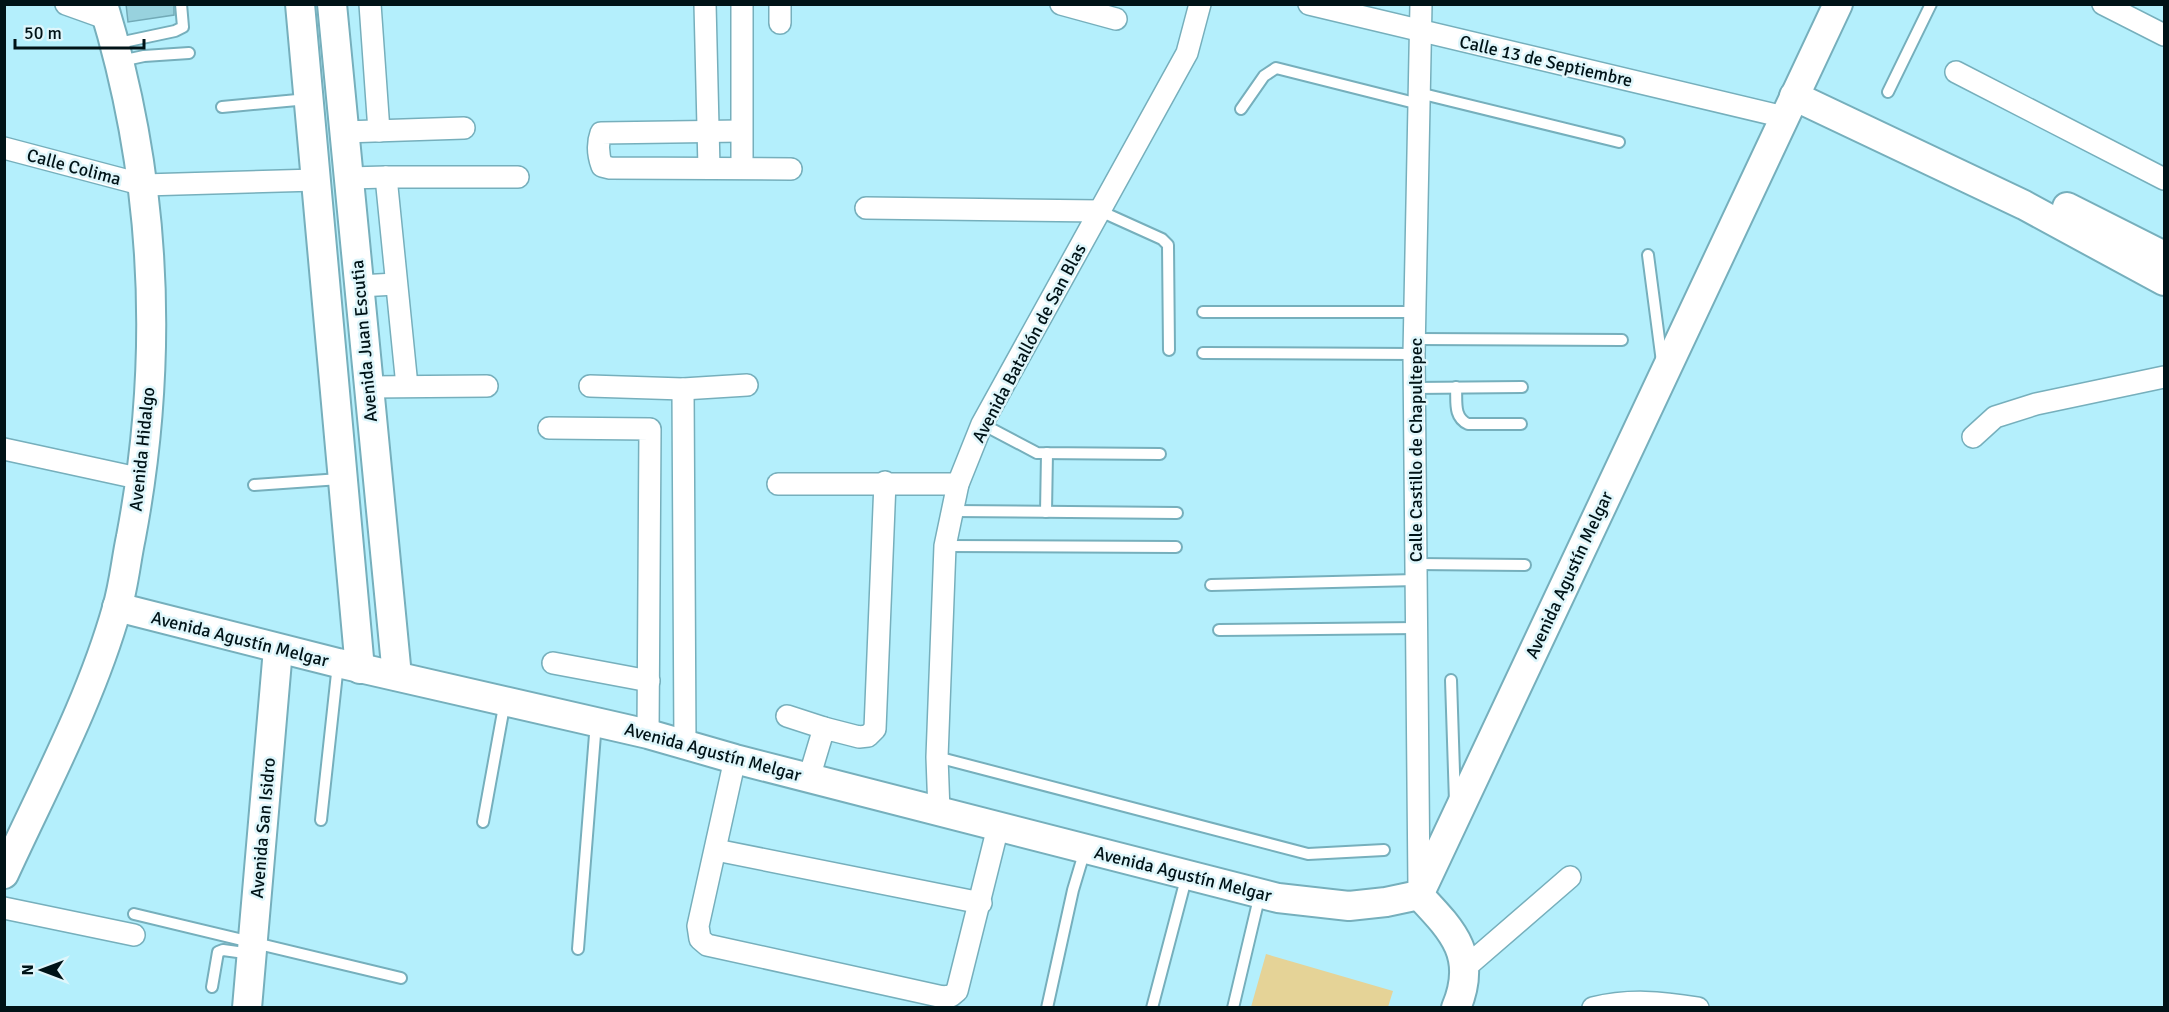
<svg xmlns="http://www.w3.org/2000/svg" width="2169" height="1012" viewBox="0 0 2169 1012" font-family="Signika,sans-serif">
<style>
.green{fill:#e5d397}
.building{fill:#98d2de;stroke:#72aab7;stroke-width:1.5}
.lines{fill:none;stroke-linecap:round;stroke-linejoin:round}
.lane-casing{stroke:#76afbc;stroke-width:14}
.street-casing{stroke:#76afbc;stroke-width:24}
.secondary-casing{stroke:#76afbc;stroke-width:32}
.lane{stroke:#fff;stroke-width:10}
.street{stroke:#fff;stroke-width:21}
.secondary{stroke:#fff;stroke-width:28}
.labels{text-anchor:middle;stroke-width:5;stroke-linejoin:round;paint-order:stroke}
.street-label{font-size:18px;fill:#001317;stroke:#dff6fb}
</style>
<rect width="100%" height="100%" fill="#b4effc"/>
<polygon class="green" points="1266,954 1393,991 1388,1007 1251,1007"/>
<polygon class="building" points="126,4 174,4 174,15 128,22"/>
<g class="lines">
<defs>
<g id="lane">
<polyline points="114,44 175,31 183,27 181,4"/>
<polyline points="121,61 144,56 189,53"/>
<polyline points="1888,92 1931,4"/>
<polyline points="1419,93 1619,142"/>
<polyline points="222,107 308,99"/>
<polyline points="1241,109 1264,76 1276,68 1419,104"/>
<polyline points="1100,211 1162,239 1168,245 1169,350"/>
<polyline points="1648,255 1662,362"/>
<polyline points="1203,312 1415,312"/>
<polyline points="1415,339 1622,340"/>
<polyline points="1203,353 1414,354"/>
<path d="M1456 387C1457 401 1453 417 1468 424H1521"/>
<polyline points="1415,388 1522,387"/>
<polyline points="982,424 1037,453 1160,454"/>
<polyline points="254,485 340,479"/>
<polyline points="953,511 1177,513"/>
<polyline points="1046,512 1047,453"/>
<polyline points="945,546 1176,547"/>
<polyline points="1416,564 1525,565"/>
<polyline points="1211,585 1416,580"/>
<polyline points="1219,630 1418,628"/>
<polyline points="1451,680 1455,802"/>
<polyline points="937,757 1308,854 1384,850"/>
<polyline points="321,820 338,664"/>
<polyline points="483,822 505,701"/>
<polyline points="134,914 401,978"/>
<polyline points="578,949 596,722"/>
<polyline points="212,987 218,952 223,950 252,954"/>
<polyline points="1047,1008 1073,890 1085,850"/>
<polyline points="1152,1008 1187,875"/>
<polyline points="1233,1008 1260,894"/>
</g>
<g id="street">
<polyline points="66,4 108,19"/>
<polyline points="370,4 379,131"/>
<polyline points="705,4 709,168"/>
<polyline points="1061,4 1116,19"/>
<polyline points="1309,4 1784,117"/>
<polyline points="2103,4 2164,35"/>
<polyline points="780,23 780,4"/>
<polyline points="1956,72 2164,179"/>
<path d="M741 131 601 133C597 144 598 155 602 166L610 168 791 169"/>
<polyline points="344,132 464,128"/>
<polyline points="4,148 144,185 316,180"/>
<polyline points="742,168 742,4"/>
<polyline points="349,178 386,177"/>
<polyline points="866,208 1100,211"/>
<polyline points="359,286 396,284"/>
<polyline points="407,386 386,177 518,177"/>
<polyline points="590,386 683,389 747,385"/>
<polyline points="369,387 487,386"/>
<polyline points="683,389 685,744"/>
<polyline points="549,428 650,429 648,734"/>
<polyline points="1973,437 1995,417 2036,404 2164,377"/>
<polyline points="4,449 142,479"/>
<polyline points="778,484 958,484"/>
<polyline points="553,663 649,681"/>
<polyline points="787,716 824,728"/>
<polyline points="735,759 698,926 700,939 707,945 943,997 951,996 957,991 998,827"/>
<polyline points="809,778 824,728 859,737 868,736 875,729 885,482"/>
<polyline points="939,812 937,757 945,546 958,484 982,424 1187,53 1200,4"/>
<polyline points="716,850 981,903"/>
<polyline points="1419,889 1414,354 1421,4"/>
<polyline points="4,908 134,935"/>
<polyline points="1466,967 1570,877"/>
<path d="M1593 1008C1629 999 1661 1002 1698 1008"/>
</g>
<g id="secondary">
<polyline points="300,4 360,669"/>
<polyline points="332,4 397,676"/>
<polyline points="1794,96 2024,205 2164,281"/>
<polyline points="2067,207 2164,256"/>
<polyline points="117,607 338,663 648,734 735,759 1278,898 1349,906 1386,902 1419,895"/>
<path d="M4 874C44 787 91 700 117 608 124 585 126 560 131 537 165 356 157 180 103 4"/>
<polyline points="1419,895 1838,4"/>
<path d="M1419 895C1453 931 1478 956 1456 1008"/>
<polyline points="247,1008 278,649"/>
</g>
</defs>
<use href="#lane" class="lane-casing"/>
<use href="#street" class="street-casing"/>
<use href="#secondary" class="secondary-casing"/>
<use href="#lane" class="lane"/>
<use href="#street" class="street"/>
<use href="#secondary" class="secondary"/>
</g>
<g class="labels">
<g class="street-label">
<text transform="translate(1546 61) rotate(13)" y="6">Calle 13 de Septiembre</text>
<text transform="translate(74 167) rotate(15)" y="6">Calle Colima</text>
<text transform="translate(364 341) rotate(-95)" y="6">Avenida Juan Escutia</text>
<text transform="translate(1029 343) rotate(-62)" y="6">Avenida Batallón de San Blas</text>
<text transform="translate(142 449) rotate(-84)" y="6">Avenida Hidalgo</text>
<text transform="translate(1416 450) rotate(-90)" y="6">Calle Castillo de Chapultepec</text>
<text transform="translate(1569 575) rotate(-65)" y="6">Avenida Agustín Melgar</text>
<text transform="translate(240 639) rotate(14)" y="6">Avenida Agustín Melgar</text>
<text transform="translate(713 752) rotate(15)" y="6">Avenida Agustín Melgar</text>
<text transform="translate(263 828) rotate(-85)" y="6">Avenida San Isidro</text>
<text transform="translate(1183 874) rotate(14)" y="6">Avenida Agustín Melgar</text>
</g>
</g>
<rect width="2169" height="1012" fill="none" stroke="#001317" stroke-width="12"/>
<g transform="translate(42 970) rotate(270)" stroke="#dff6fb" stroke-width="4.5" paint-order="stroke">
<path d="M0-4.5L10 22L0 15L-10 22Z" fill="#001317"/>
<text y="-9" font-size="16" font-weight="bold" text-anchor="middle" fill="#001317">N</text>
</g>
<path d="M15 39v9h129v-9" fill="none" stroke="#001317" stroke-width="3"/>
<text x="24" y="39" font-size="18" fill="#001317" stroke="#dff6fb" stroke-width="4.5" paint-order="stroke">50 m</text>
</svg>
